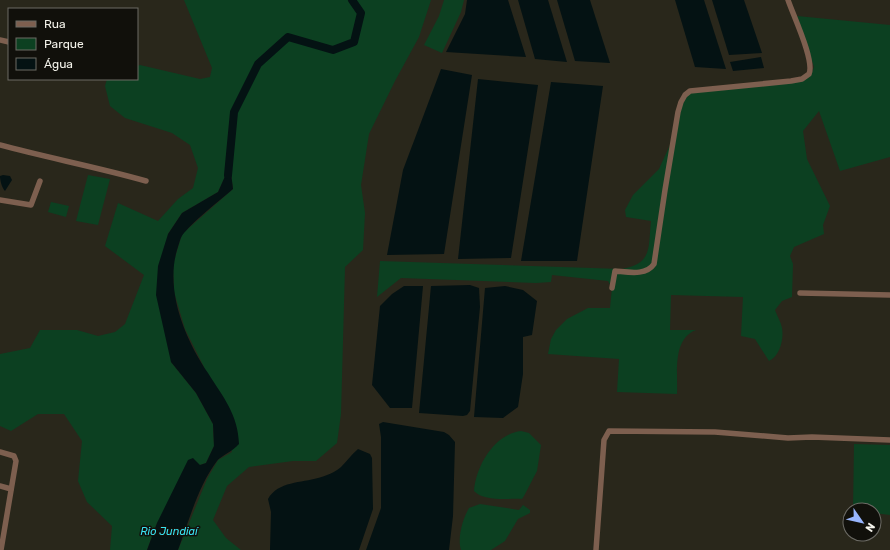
<svg xmlns="http://www.w3.org/2000/svg" width="890" height="550" viewBox="0 0 890 550" font-family="Rubik,sans-serif">
<style>
.green{fill:#0c4021}
.water{fill:#041213}
.lines{fill:none;stroke-linecap:round;stroke-linejoin:round}
.river{stroke:#041213;stroke-width:8}
.minor{stroke:#7d5f4f;stroke-width:5.5}
.labels{text-anchor:middle;stroke-width:3;stroke-linejoin:round;paint-order:stroke}
.water-label{font-size:11px;font-style:italic;fill:#3ae3f2;stroke:#11100b}
</style>
<rect width="100%" height="100%" fill="#29271b"/>
<g class="green">
<polygon points="184,0 431,0 419,37 395,81 369,134 361,185 365,213 363,250 345,267 341,414 337,443 316,461 293,461 249,467 227,486 213,520 226,538 241,550 178,550 207,479 218,460 232,452 204,367 185,329 174,292 173,264 182,234 233,189 230,166 218,192 182,213 168,234 171,362 196,393 213,424 214,446 206,463 200,465 157,523 147,550 110,550 112,526 87,502 78,481 82,441 64,414 38,414 11,431 0,426 0,354 30,348 40,330 77,330 98,336 115,332 125,324 144,275 105,246 118,203 158,221 178,199 193,188 198,168 190,145 172,133 125,118 110,106 105,86 107,79 137,79 137,66 140,65 200,79 210,77 212,68"/>
<polygon points="444,0 464,0 461,12 442,53 424,45 439,16"/>
<path d="M797 16 890 25V157L840 171 819 111 803 131 807 159 830 206 823 225 824 234 794 247 790 256 793 264 792 297 782 301 775 310C777 316 781 322 782 328 784 339 780 356 769 361L755 339 741 336 743 297 671 295 670 330H696C672 339 678 373 677 394L617 392 619 359 548 354 551 339 556 330 567 319 588 308H610L612 288 608 281 552 275 551 282 536 283 401 278 377 297 380 261 622 269C653 263 648 248 651 221L626 217 625 210 633 195 659 169 674 136 678 112 690 91 791 81 812 72 814 67Z"/>
<polygon points="88,175 110,179 98,225 76,221"/>
<polygon points="51,202 69,206 66,217 48,212"/>
<path d="M521 431 529 433 541 445 537 471 524 496 522 499C508 498 484 502 474 491 476 466 494 434 521 431Z"/>
<polygon points="854,444 890,445 890,515 874,513 874,510 853,510"/>
<path d="M480 504 519 510 523 505 530 510V513L518 519 505 541 491 550H461C457 538 463 518 469 508Z"/>
</g>
<g class="water">
<polygon points="467,0 508,0 526,57 446,52 465,14"/>
<polygon points="518,0 548,0 567,62 535,59"/>
<polygon points="557,0 590,0 610,63 575,61"/>
<polygon points="675,0 704,0 726,69 695,67"/>
<polygon points="712,0 744,0 762,53 729,55"/>
<polygon points="761,57 764,68 733,71 730,62"/>
<polygon points="441,69 472,75 444,254 387,255 403,170"/>
<polygon points="478,79 538,85 511,258 458,259"/>
<polygon points="551,82 603,86 577,261 521,261"/>
<path d="M230 165 233 189C217 203 198 217 184 233 180 237 179 245 177 250 165 291 185 339 208 373 223 397 238 414 239 444 233 451 221 456 217 461 198 486 189 521 178 550H147L157 523 188 460 193 458 200 465 206 463 214 446 213 424 196 393 171 362 156 295 158 266 168 234 182 213 218 192Z"/>
<path d="M3 175 10 176 12 180 5 191C2 188 0 181 0 176Z"/>
<polygon points="470,285 479,288 480,307 470,411 467,415 463,416 419,413 431,286"/>
<polygon points="404,286 423,286 412,408 390,408 372,385 380,306 392,294"/>
<polygon points="505,286 523,290 537,301 532,335 523,337 523,374 518,407 503,418 474,417 485,288"/>
<polygon points="383,422 444,432 449,435 455,442 453,516 449,550 366,550 381,508 381,437 379,424"/>
<path d="M358 449 370 454 372 458 373 509 359 550H270L271 512 268 499C278 481 302 483 318 478 325 476 336 472 341 467 347 461 351 455 358 449Z"/>
</g>
<g class="lines">
<polyline class="river" points="228,175 234,112 258,64 288,37 333,50 354,42 361,13 352,0"/>
<g class="minor">
<polyline points="0,40 9,42"/>
<path d="M0 145C48 158 97 167 146 181"/>
<polyline points="0,200 31,205 40,181"/>
<path d="M612 288 615 271C628 272 646 276 654 264L665 190 678 112 681 102 685 95 690 91 791 81 802 79 809 74C815 61 793 15 788 0"/>
<polyline points="800,293 890,295"/>
<polyline points="0,452 14,456 16,461 1,550"/>
<polyline points="0,486 11,489"/>
<polyline points="596,550 604,440 609,431 715,432 788,438 812,437 890,440"/>
</g>
</g>
<g class="labels">
<g class="water-label">
<text x="169" y="535">Rio Jundiaí</text>
</g>
</g>
<rect x="8" y="8" width="130" height="72" fill="#11100b" stroke="#6c6b65"/>
<rect x="16" y="21" width="20" height="6" fill="#7d5f4f" stroke="#6c6b65"/>
<text x="44" y="28" font-size="12" fill="#f4f3eb">Rua</text>
<rect x="16" y="38" width="20" height="12" fill="#0c4021" stroke="#6c6b65"/>
<text x="44" y="48" font-size="12" fill="#f4f3eb">Parque</text>
<rect x="16" y="58" width="20" height="12" fill="#041213" stroke="#6c6b65"/>
<text x="44" y="68" font-size="12" fill="#f4f3eb">Água</text>
<g transform="translate(862 522) rotate(124)"><circle r="19" fill="#11100b" stroke="#6c6b65"/>
<path d="M0-3L7 15L0 10L-7 15Z" fill="#98b5fd"/>
<text y="-6" font-size="11" font-weight="bold" text-anchor="middle" fill="#f4f3eb">N</text>
</g>
</svg>
